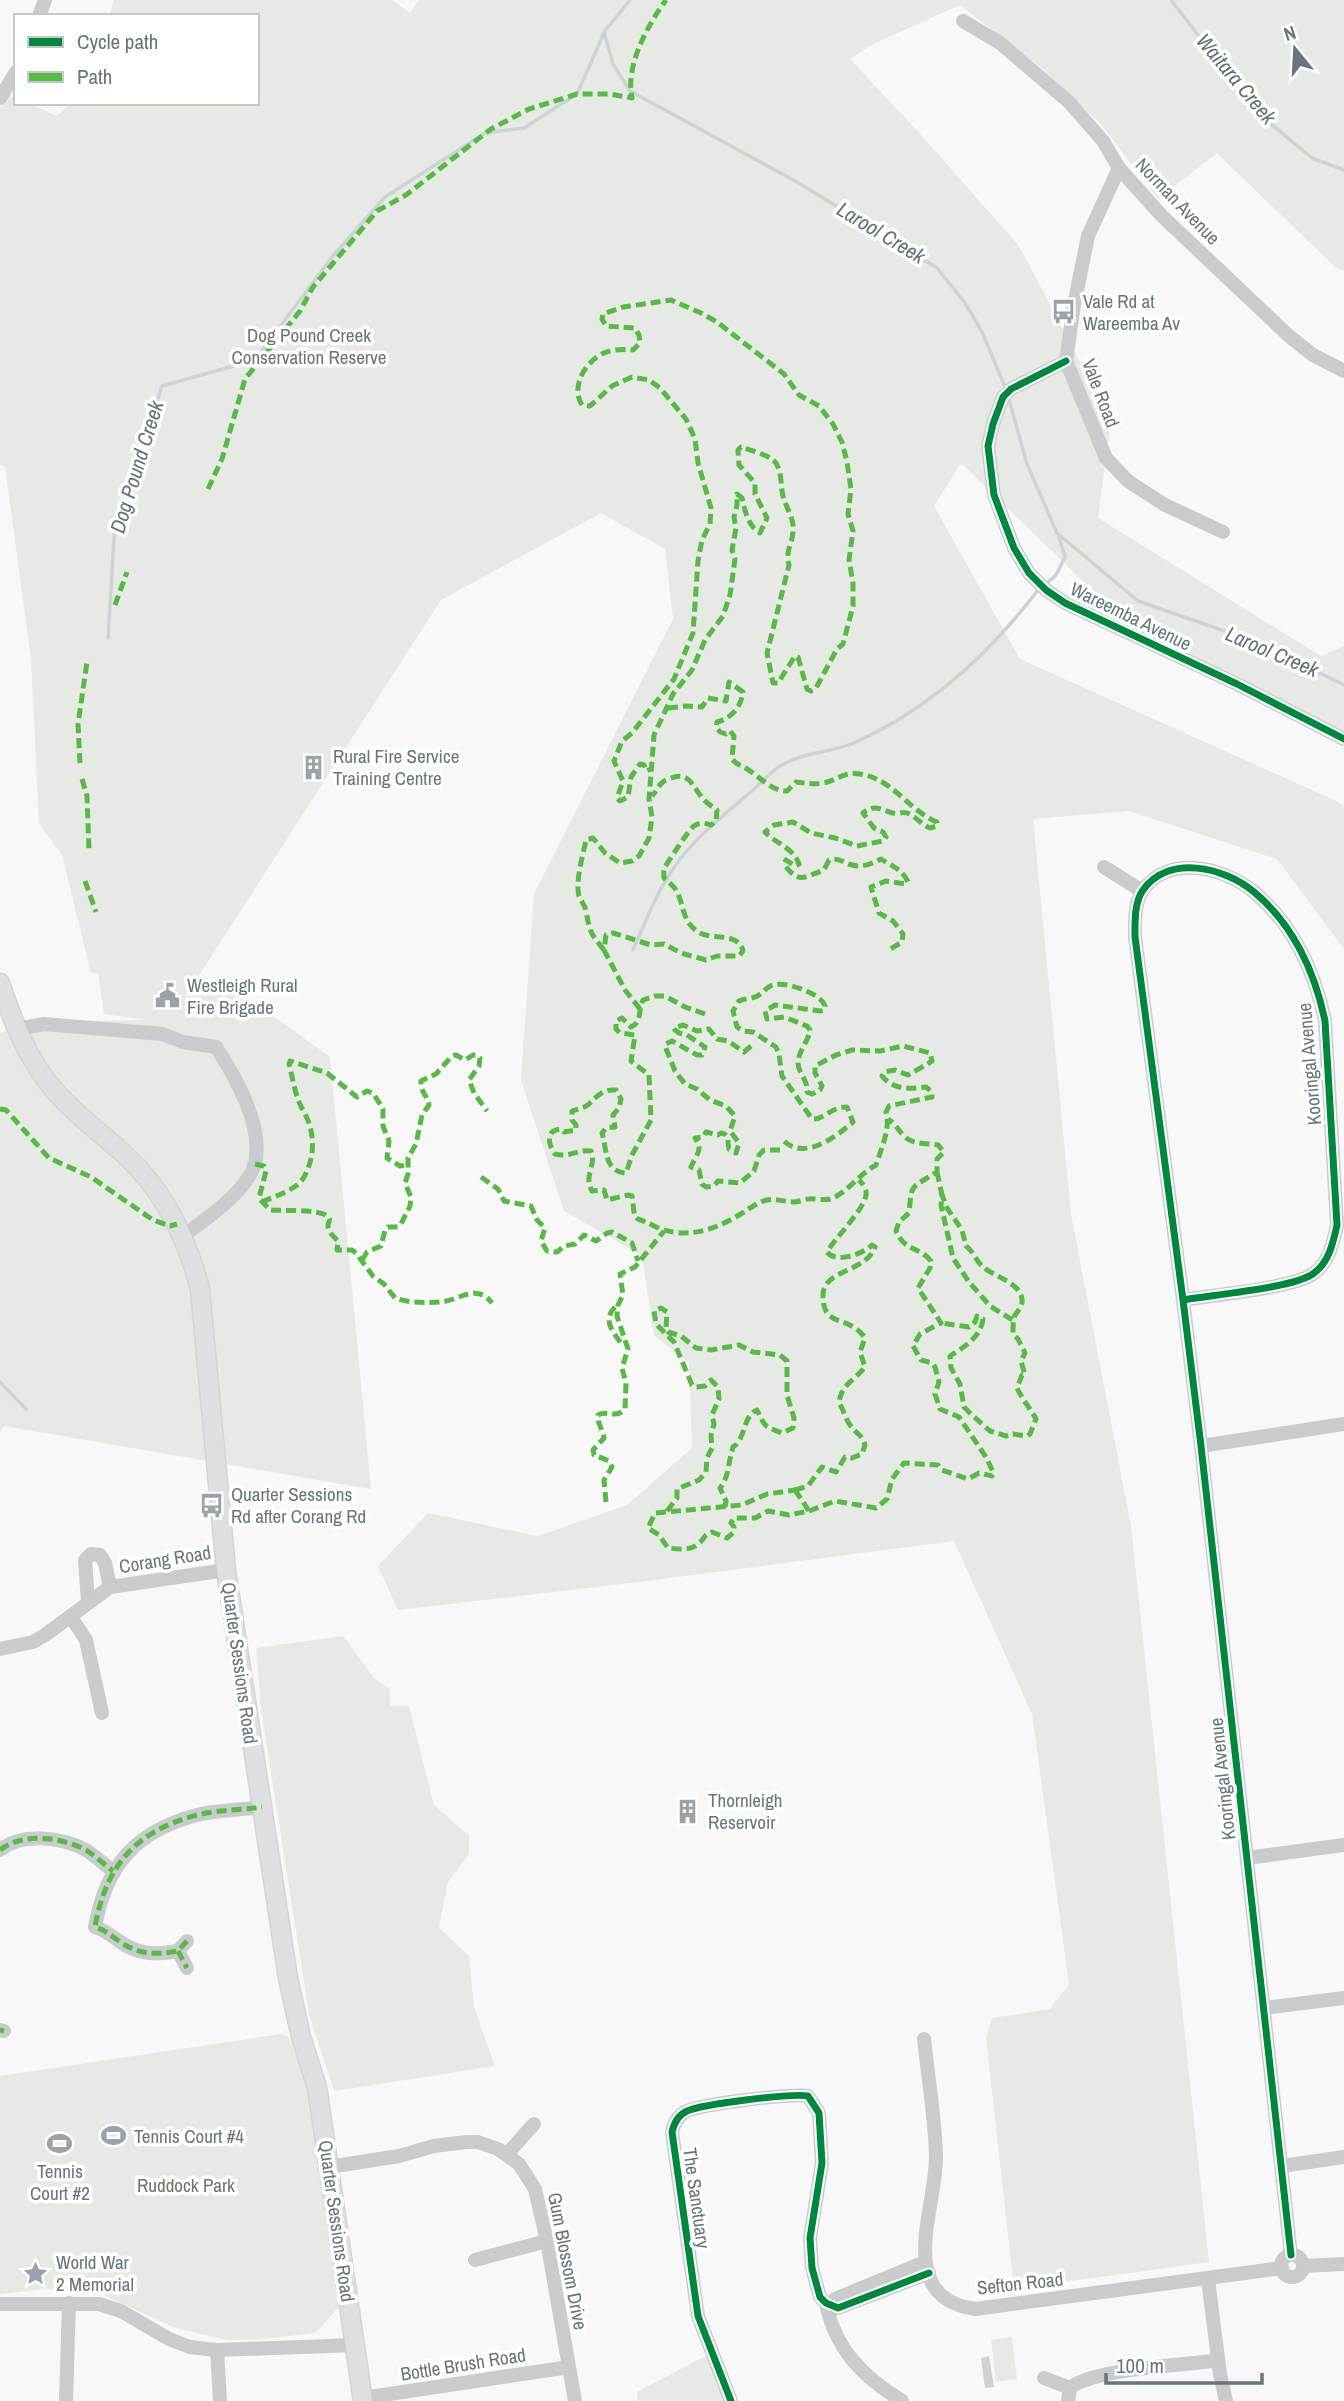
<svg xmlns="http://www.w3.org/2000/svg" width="1344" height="2401" viewBox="0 0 1344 2401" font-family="'Archivo Narrow',sans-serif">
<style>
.green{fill:#e7e9e5}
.water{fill:#cbd3d5}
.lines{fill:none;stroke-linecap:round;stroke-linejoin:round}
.stream{stroke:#cbd3d5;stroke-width:3.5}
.major-casing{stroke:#d3d4d5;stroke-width:21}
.minor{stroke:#c9cbcc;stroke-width:14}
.major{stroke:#dedfe0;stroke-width:18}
.quiet{stroke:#58b947;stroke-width:5;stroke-dasharray:10 5;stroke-linecap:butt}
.cycleway-casing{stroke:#fff;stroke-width:11}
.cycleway{stroke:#00873e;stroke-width:7}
.labels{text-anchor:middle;stroke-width:7;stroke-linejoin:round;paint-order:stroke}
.street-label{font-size:19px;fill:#67757e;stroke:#fff}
.poi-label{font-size:19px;fill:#67757e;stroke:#fff;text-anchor:start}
.park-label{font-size:19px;fill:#697766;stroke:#fff}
.water-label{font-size:21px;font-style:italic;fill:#627378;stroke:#fff}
</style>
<rect width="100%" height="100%" fill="#f8f8f8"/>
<g class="green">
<polygon points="114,0 392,0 410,13 419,0 1344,0 1344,271 1335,267 1217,153 1158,199 1100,123 1043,69 960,5 873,44 850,59 922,136 1019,246 1111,420 1098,518 1321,656 1344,646 1344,746 1151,647 961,463 934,506 1020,659 1334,800 1344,806 1344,949 1277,859 1129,811 1033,819 1071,1214 1131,1526 1209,2262 1014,2289 986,2038 992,2018 1050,2009 1069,1984 1032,1714 954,1541 631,1583 398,1610 378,1566 428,1513 538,1536 627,1505 692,1448 689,1363 654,1335 642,1256 564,1211 521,1080 534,894 673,619 665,549 601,513 441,600 185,997 221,978 330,1057 371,1489 4,1426 0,1433 0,1033 11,1030 22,1022 145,1020 104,1014 98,973 91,973 62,855 39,824 31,659 5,467 0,465 0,107 8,95 16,99 16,103 28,103 57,116 71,103 257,103 257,16 109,16"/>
<polygon points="343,1636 374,1678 390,1689 390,1706 409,1706 434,1805 469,1836 469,1854 448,1882 439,1928 469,1956 474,2007 495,2066 334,2091 309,2014 261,1709 256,1648"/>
<polygon points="281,2034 288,2037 308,2083 339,2307 315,2333 263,2339 226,2340 173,2327 101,2294 44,2289 0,2294 0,2076"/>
<polygon points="1012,2337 1017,2379 996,2382 991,2340"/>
<polygon points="709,2354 728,2401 638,2401 637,2392"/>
</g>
<polygon class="water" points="989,2356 994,2387 985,2388 981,2358"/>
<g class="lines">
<g class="stream">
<polyline points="630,0 604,32 613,64 630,91 797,182 937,268 965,303 982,332 1006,389"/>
<polyline points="1171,0 1259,114 1312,158 1344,170"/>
<polyline points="1008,396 1027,464 1057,533 1138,601 1259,643 1344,685"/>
<polyline points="1046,584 1056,575 1065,557 1059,537"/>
<polyline points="108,638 115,524 162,386 255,360 332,257 385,197 485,133 524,128 577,94 604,33"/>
<path d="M633 950C645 923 656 894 673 869 693 839 725 814 752 791 761 783 770 773 780 766 805 751 832 753 856 742 929 709 990 653 1038 590"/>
<polyline points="0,1382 26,1409"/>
</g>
<defs>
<path id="major" d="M0 983C13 1022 28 1060 55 1091 76 1116 103 1134 126 1156 165 1192 187 1238 200 1289L226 1570 288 1978 301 2037 317 2087 363 2401"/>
</defs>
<use href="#major" class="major-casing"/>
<g class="minor">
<polyline points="39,16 45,0"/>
<polyline points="963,21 1000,43 1069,102 1103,141 1119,168 1161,215 1289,336 1313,355 1344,371"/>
<polyline points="0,98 16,72"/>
<polyline points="1119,168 1088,236 1074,305 1066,361 1106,458 1128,481 1165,505 1223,532"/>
<polyline points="1066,361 1011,389 1003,397 993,424 988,446 994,495 1014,548 1029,573 1046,590 1065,603 1237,684 1344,739"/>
<polyline points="1104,867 1142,891"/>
<path d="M17 1029 44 1024 162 1034 183 1042 216 1047C235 1076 264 1127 255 1163 248 1191 205 1220 183 1236"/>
<path d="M1183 1300 1135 937C1135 923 1134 903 1143 890 1169 854 1224 867 1254 892 1293 924 1315 972 1325 1021L1337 1225C1333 1243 1329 1262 1314 1273 1296 1288 1210 1295 1183 1300L1201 1446 1291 2255"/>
<polyline points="1201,1446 1344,1424"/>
<polyline points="88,1602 85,1560 91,1554 100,1555 105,1563 110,1587"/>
<polyline points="71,1617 86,1640 102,1713"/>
<polyline points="0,1649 33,1642 45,1635 110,1587 226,1570"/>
<path d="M0 1850C23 1832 61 1837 86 1850 95 1856 104 1864 113 1871"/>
<polyline points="1247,1858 1344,1845"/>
<path d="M187 1941 178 1951C156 1955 138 1955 119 1941 110 1935 105 1930 95 1927 106 1865 136 1831 197 1815 218 1810 241 1810 262 1807"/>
<polyline points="178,1951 187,1968"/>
<polyline points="1264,2008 1344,1998"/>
<polyline points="0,2030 4,2031"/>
<path d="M924 2039C928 2078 935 2116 936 2156 937 2207 893 2297 975 2309L1282 2268"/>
<polyline points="507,2154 534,2124"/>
<polyline points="1282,2166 1344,2157"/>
<polyline points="329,2167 399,2156 434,2146 466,2142 478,2142 498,2149 519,2164 535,2189 547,2241 575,2401"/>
<circle cx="1292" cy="2266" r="11"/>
<polyline points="475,2260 547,2241"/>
<polyline points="1303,2266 1344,2264"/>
<polyline points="1208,2279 1220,2374 1226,2401"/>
<path d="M826 2303C835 2349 863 2377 902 2401"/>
<polyline points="0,2304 99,2304 121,2311 169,2339 190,2347 217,2350 355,2345"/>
<polyline points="832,2305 835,2299 925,2262"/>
<polyline points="217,2350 220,2401"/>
<polyline points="1044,2378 1070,2388"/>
<polyline points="363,2398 569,2367"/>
<polyline points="66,2401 69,2303"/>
<path d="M731 2401 698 2316 672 2132C674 2123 678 2115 687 2111 703 2104 792 2093 808 2096L819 2113 822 2163 810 2238 812 2268 820 2297 826 2303 838 2308 929 2273"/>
<path d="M1068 2401 1070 2388C1094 2368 1184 2366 1218 2360"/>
</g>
<use href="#major" class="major"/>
<g class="quiet">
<path d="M208 489 222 459 245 379 300 311 313 287 377 211 406 195 491 129 529 109 577 94H610L632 98C625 65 648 25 666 0"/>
<polyline points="115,605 127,572"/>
<path d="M668 708 686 706 702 707 708 698 726 701 729 682 743 692C741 707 732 718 717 722L716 727 720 732 726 734 730 731 734 736 732 759C737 765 740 765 747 769 759 776 771 791 787 791L796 782C805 783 815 785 823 783 837 781 843 771 860 774 892 778 909 811 937 822V826L930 828C917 823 912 808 897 814 883 812 876 802 863 813L874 828 883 832 886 837 883 841 857 846 835 838 811 833 793 822 774 825 765 832C775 843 794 848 799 864L795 866 786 860 784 864C799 885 804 877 824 870L829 860C840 857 843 863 852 865 863 868 873 863 881 859 892 866 903 870 908 882L905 884 886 881 871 887 879 913 893 921 903 934 902 942 887 951"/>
<polyline points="80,763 78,724 87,662"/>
<polyline points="82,779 87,796 89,850"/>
<polyline points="85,881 96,912"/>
<path d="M604 950C590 933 590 932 586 911 585 905 581 901 579 896 575 882 583 855 586 840L593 838 605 853 620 863 632 861 639 856 649 838 652 817 649 799 654 735 673 694 692 670 705 640 723 616 730 595 735 559 732 550 736 528 734 517 737 505V494L742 498C745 511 748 526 760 533L767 518 755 494V483L739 465 738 450 741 447C750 450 764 454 772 459 783 467 780 485 783 496 786 508 795 519 793 532 792 545 785 551 789 565L767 653 773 683H778L795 656 798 657 807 689 811 691 816 688 837 649 843 644 853 606V583L849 560 853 531 848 514 851 489 847 462 842 442 833 424 819 406 799 395 784 374 717 322 701 313 671 300 623 307 603 314 602 319 606 326 635 328 639 335 640 343 633 350C624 349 613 349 604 353 586 361 570 386 582 405L590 406 612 386 632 377 649 380 660 388 686 419 695 439 698 463 711 508 710 524 702 540 698 561 693 633 674 679 632 733 622 741 614 761 623 781 617 798 620 801 628 797 631 777 640 764 644 765 646 771 651 769"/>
<path d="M640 1009 625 990 604 950 606 935 613 933 651 945 664 944 681 953 706 960 717 956H739L743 951C739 932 714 940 700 933 681 922 685 906 676 890 674 886 668 882 664 878 664 873 663 872 665 867 668 862 690 828 694 826 700 822 705 823 711 825L716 821 717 810C713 807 708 804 704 800 691 785 690 769 666 780 659 783 657 791 652 796"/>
<path d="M705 1014 685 1007 665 996H655L643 1000C638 1010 642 1023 631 1027L622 1018 616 1021V1029L620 1033 635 1035 631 1061 649 1075 651 1120 632 1155 626 1173C604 1172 607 1149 602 1133L606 1128 615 1127 613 1115 619 1108 621 1099 616 1090C603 1089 597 1096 589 1104 585 1108 578 1109 572 1111V1120L576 1125V1130L564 1132 561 1129C545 1130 548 1144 555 1154 569 1158 578 1149 591 1151 597 1166 583 1175 592 1191L604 1190 607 1200 628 1195 632 1196C636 1225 631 1214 654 1226 683 1240 713 1231 739 1215 750 1209 755 1203 767 1200 776 1198 784 1202 794 1202 799 1202 804 1199 809 1199 817 1198 828 1202 835 1197 851 1188 861 1173 876 1165 881 1149 891 1128 886 1112L889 1106 932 1097V1092L926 1087C910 1089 893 1090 882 1076L884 1072 895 1070 908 1075C911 1073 930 1063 932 1061L930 1053 903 1046 880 1051 852 1050 836 1055 815 1066V1073L822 1086 820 1090 812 1094 807 1092C808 1079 798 1073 798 1063 798 1051 809 1041 810 1030L807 1026 784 1017 767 1019 765 1011 775 1005 820 1011 824 1010 825 1006C821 993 785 981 773 985 766 987 765 991 759 995 754 999 745 998 739 1001L733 1011 737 1027 743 1031 753 1032 776 1047 779 1054 782 1076 812 1119C825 1120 829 1107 847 1107L853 1122C837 1136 805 1161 784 1141"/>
<path d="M751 1046 744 1052 728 1041 717 1039 709 1029 697 1031 683 1025 674 1028 675 1030 679 1033 687 1035 705 1047 702 1055H697L672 1041 666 1044 665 1046 675 1071 685 1084 697 1089 710 1100 726 1106 735 1116 730 1131 739 1143 736 1153 729 1149C727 1142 730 1134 721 1133L718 1135 706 1132 703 1137 695 1138C704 1151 696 1154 691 1167L699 1170 702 1184 706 1187 714 1186 718 1181 740 1183 754 1171 759 1155 764 1150H783"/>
<polyline points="0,1109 6,1110 49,1158 91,1177 153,1220 170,1226 177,1224"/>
<path d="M255 1164 264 1166 266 1171 259 1198 270 1210C281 1211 320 1209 327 1216 332 1221 328 1220 328 1227 329 1233 334 1237 338 1241L337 1250H352L356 1253 373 1276 384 1284 395 1298C408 1303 427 1303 440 1302 459 1301 476 1282 492 1303"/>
<polyline points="937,1172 942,1195 941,1205 953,1258 969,1282 990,1306 1014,1321"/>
<polyline points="481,1177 498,1189 504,1201 531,1206 537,1220 545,1228 541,1241 547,1251 557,1252 564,1246 575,1244 584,1235 596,1241 607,1233 612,1232 632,1243 638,1261"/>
<path d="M941 1192 947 1208 962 1230 966 1246C973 1251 976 1261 983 1267 994 1277 1024 1283 1022 1303 1021 1308 1016 1313 1014 1317 1013 1322 1013 1329 1013 1334L1018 1339 1025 1353 1021 1361 1025 1375H1022L1017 1388C1022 1399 1030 1408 1036 1419L1030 1434 1027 1436 1013 1434 1006 1436 990 1431 972 1415 964 1407 960 1384 951 1368 950 1356C964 1347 981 1337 983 1319L977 1316 975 1322 969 1327 941 1323"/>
<path d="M262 1202C275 1196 297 1190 304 1177 316 1155 315 1131 303 1110 295 1097 293 1078 289 1064L290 1061 327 1073 357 1097 367 1091 373 1093 383 1109V1126L389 1141 387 1158 400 1166 407 1165"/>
<path d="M362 1260 367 1252 381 1246 385 1230 388 1227H398L401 1224 410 1206 411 1197 405 1183 408 1174V1158L416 1144 422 1115 429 1105C428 1096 420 1092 421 1081L436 1074 452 1056 456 1055 465 1060 473 1055H477L480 1058 479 1066 469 1080 474 1093 487 1111"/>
<path d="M615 1307C602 1320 613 1332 621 1343"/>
<path d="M795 1490 808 1486 822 1467 836 1472 845 1457 852 1458 862 1454 865 1445C862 1434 856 1434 850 1425 845 1418 844 1410 839 1403 841 1384 855 1380 865 1367L860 1352 865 1338C849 1314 823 1329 823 1296 822 1269 866 1273 875 1247L872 1245C863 1254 836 1264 827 1252 835 1238 864 1210 866 1195 867 1189 863 1184 859 1180"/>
<path d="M795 1490 809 1511 789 1515 768 1511 755 1518H734L731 1523 734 1527 733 1533 727 1538 712 1532C703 1535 705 1539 698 1544 691 1551 677 1549 668 1548L659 1535 648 1528 655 1513 742 1505 767 1494Z"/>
<path d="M606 1502 604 1480 612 1467 609 1461 594 1455 593 1450 604 1438C603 1429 597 1424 598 1415 608 1410 616 1419 625 1409L626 1383 622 1368 628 1349 617 1316 618 1305 623 1295 620 1274 635 1267 664 1231"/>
<path d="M667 1511 677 1498V1489L699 1480 706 1472 707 1458 712 1448 711 1435 714 1424 712 1415 719 1399 718 1387 711 1380 705 1386 696 1387 692 1385 674 1342 656 1324 654 1311 661 1308 667 1312 666 1328 668 1332 681 1336 696 1348 711 1350 739 1345 753 1352 780 1355 787 1361V1395L794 1418 793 1428 782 1433C762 1425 766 1428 757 1410 744 1416 746 1431 738 1442 733 1450 734 1442 732 1451 728 1464 729 1477 720 1488L726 1501 725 1507"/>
<path d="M809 1511 835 1501 876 1508 887 1499 892 1479 904 1463 938 1465 942 1470 968 1479 979 1473 992 1476 994 1474 986 1457 959 1417 940 1409 935 1394 939 1382 935 1367 932 1363 921 1360 913 1346 920 1334 941 1323 918 1288 930 1268 931 1261C919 1246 905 1252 896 1231L899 1222 909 1213C912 1182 910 1189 937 1172V1159L944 1152 938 1145C927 1143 912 1145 904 1136 897 1129 898 1126 888 1119"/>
<path d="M0 1850C23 1832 61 1837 86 1850 95 1856 104 1864 113 1871"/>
<path d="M187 1941 178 1951C156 1955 138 1955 119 1941 110 1935 105 1930 95 1927 106 1865 136 1831 197 1815 218 1810 241 1810 262 1807"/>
<polyline points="178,1951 187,1968"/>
<polyline points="0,2030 4,2031"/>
</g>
<defs>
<g id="cycleway">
<polyline points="1066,361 1011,389 1003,397 993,424 988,446 994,495 1014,548 1029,573 1046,590 1065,603 1237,684 1344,739"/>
<path d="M1183 1300 1135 937C1135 923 1134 903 1143 890 1169 854 1224 867 1254 892 1293 924 1315 972 1325 1021L1337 1225C1333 1243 1329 1262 1314 1273 1296 1288 1210 1295 1183 1300L1201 1446 1291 2255"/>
<path d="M731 2401 698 2316 672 2132C674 2123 678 2115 687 2111 703 2104 792 2093 808 2096L819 2113 822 2163 810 2238 812 2268 820 2297 826 2303 838 2308 929 2273"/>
</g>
</defs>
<use href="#cycleway" class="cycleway-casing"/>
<use href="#cycleway" class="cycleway"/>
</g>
<defs>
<symbol id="bus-bare" viewBox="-9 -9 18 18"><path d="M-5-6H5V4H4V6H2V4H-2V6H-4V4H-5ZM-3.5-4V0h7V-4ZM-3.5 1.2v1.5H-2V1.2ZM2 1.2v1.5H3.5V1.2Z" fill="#9aa3a9" stroke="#fff" stroke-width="2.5" paint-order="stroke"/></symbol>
<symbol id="building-bare" viewBox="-9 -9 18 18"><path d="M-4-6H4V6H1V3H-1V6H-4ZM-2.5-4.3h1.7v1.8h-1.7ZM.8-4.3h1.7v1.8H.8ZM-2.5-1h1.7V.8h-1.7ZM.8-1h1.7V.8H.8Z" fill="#9aa3a9" stroke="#fff" stroke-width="2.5" paint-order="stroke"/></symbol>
<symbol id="civic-bare" viewBox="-9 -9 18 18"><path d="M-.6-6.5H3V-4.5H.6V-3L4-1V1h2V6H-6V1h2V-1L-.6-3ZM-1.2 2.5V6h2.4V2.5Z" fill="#9aa3a9" stroke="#fff" stroke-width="2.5" paint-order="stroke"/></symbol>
<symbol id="stadium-bare" viewBox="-9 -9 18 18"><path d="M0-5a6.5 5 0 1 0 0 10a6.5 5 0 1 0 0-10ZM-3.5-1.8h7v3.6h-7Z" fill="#9aa3a9" stroke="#fff" stroke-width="2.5" paint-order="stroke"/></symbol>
<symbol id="sight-bare" viewBox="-9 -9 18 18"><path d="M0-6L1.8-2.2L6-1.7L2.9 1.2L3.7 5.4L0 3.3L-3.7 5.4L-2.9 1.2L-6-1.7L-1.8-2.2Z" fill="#9aa3a9" stroke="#fff" stroke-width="2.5" paint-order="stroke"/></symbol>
</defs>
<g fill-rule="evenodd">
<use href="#bus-bare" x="1046" y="294" width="35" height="35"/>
<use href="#building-bare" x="296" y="750" width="35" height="35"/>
<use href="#civic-bare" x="150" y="978" width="35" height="35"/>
<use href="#bus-bare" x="194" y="1488" width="35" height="35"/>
<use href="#building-bare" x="670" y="1794" width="35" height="35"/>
<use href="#stadium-bare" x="96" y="2118" width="35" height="35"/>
<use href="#stadium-bare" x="42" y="2126" width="35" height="35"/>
<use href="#sight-bare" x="18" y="2256" width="35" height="35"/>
</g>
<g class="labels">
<g class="street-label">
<text transform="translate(1178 201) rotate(46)" y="7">Norman Avenue</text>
<text transform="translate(1101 393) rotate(69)" y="7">Vale Road</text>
<text transform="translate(1131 616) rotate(26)" y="7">Wareemba Avenue</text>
<text transform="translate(1309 1064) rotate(-95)" y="7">Kooringal Avenue</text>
<text transform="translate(165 1559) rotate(-9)" y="7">Corang Road</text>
<text transform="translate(240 1663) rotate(82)" y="7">Quarter Sessions Road</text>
<text transform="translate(1222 1779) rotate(-96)" y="7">Kooringal Avenue</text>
<text transform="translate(697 2198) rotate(82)" y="7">The Sanctuary</text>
<text transform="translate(337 2221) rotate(82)" y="7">Quarter Sessions Road</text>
<text transform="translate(568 2261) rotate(79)" y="7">Gum Blossom Drive</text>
<text transform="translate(1020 2283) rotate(-6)" y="7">Sefton Road</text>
<text transform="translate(463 2364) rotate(-9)" y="7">Bottle Brush Road</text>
</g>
<g class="poi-label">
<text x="1083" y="308">Vale Rd at<tspan x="1083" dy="22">Wareemba Av</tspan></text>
<text x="333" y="763">Rural Fire Service<tspan x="333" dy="22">Training Centre</tspan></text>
<text x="187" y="992">Westleigh Rural<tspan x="187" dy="22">Fire Brigade</tspan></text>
<text x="231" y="1501">Quarter Sessions<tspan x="231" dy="22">Rd after Corang Rd</tspan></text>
<text x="708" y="1807">Thornleigh<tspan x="708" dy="22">Reservoir</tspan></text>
<text x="134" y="2143">Tennis Court #4</text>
<text x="60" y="2178" text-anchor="middle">Tennis<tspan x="60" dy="22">Court #2</tspan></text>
<text x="56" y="2269">World War<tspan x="56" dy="22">2 Memorial</tspan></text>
</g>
<g class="park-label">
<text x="309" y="342">Dog Pound Creek<tspan x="309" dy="22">Conservation Reserve</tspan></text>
<text x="186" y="2192">Ruddock Park</text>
</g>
<g class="water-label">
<text transform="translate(1236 79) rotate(50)" y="7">Waitara Creek</text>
<text transform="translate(881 233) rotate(31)" y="7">Larool Creek</text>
<text transform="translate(137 467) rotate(-73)" y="7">Dog Pound Creek</text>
<text transform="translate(1272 652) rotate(23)" y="7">Larool Creek</text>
</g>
</g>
<rect x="14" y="14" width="245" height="91" fill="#ffffff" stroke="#c2c8cb" stroke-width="2"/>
<rect x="28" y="37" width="35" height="10" fill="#00873e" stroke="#c2c8cb" stroke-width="2"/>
<text x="77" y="49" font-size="21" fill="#67757e">Cycle path</text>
<rect x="28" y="72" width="35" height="10" fill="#58b947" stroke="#c2c8cb" stroke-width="2"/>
<text x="77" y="84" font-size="21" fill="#67757e">Path</text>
<g transform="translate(1295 49) rotate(342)" stroke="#ffffff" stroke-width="5" paint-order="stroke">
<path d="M0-5L12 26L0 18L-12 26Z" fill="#67757e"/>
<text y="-10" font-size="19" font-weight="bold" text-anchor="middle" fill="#67757e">N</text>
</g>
<path d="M1106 2373v10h156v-10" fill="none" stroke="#67757e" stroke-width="3.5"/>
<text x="1116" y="2373" font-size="21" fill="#67757e" stroke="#ffffff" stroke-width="5" paint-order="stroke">100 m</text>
</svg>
